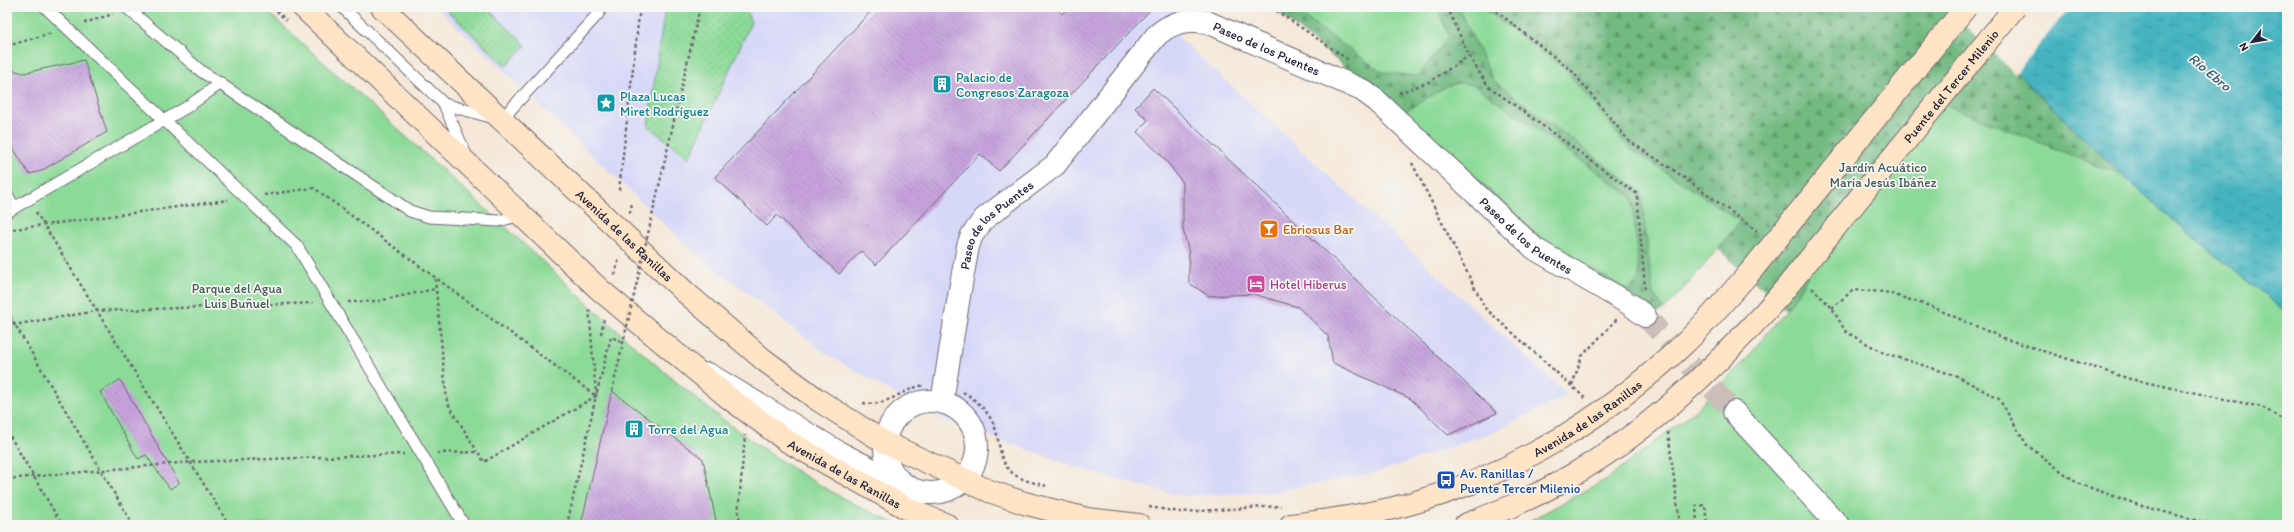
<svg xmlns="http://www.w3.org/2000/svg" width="2294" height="532" viewBox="0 0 2294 532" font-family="Itim,sans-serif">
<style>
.built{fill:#d6d8f8}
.grass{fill:url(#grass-dots);stroke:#577e6a}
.forest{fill:url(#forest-firs);stroke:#4a6e5e}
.green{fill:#8cda98;stroke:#577e6a}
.water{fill:url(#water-ripples);stroke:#346b7d}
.pier{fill:#f5e8d8}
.building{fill:url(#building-back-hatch)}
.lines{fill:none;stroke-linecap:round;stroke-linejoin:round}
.street-tunnel{stroke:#cbc0b9;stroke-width:22;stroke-dasharray:22 11;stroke-linecap:butt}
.lane-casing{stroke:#6c6772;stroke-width:13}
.street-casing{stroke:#6c6772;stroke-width:24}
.secondary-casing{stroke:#6c6772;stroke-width:24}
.path{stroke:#6c6772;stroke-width:2.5;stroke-dasharray:3 3;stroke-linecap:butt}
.lane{stroke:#fff;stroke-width:11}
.street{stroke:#fff;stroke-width:22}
.secondary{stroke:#ffe4c6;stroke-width:22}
.secondary-bridge-casing{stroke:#6c6772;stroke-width:24;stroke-linecap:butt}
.path-bridge{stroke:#6c6772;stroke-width:2.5;stroke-dasharray:3 3;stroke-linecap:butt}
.secondary-bridge{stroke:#ffe4c6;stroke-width:22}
.labels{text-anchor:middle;stroke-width:3.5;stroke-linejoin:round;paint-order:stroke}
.street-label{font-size:13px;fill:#22223b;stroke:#f6f6f2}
.culture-label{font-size:13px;fill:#0d838f;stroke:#f6f6f2;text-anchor:start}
.park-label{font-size:13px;fill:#425957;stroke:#f6f6f2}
.food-label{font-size:13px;fill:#c56008;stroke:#f6f6f2;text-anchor:start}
.hotel-label{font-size:13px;fill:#b23c85;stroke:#f6f6f2;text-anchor:start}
.transit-label{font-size:13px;fill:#164399;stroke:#f6f6f2;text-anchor:start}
.water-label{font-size:14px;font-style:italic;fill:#305c70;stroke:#f6f6f2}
</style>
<defs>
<pattern id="grass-dots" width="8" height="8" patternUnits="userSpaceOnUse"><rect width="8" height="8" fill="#8cda98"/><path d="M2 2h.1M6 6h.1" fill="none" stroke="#78bb84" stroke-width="1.8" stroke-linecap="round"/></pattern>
<pattern id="forest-firs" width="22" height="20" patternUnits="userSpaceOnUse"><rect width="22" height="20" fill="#71ba80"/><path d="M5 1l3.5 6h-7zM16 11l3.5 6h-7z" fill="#5c976a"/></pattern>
<pattern id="water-ripples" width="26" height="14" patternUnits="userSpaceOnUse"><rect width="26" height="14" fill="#45b4bf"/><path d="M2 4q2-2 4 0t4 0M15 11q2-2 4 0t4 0" fill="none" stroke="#39929c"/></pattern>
<pattern id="building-back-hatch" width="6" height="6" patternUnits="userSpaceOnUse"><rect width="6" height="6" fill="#c8a4de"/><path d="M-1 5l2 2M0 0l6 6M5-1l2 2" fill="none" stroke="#a285b5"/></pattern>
</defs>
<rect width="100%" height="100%" fill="#f6f6f2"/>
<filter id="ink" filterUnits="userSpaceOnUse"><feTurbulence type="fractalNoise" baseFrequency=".025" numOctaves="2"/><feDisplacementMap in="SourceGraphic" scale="8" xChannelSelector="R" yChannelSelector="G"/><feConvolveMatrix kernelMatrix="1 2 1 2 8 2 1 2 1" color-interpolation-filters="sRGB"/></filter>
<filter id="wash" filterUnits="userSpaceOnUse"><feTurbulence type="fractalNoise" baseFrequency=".012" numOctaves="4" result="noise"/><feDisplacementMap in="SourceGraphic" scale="16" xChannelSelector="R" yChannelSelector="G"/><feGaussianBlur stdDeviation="0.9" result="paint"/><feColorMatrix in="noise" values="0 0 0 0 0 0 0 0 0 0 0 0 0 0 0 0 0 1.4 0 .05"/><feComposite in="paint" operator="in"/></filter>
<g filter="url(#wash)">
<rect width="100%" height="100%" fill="#f5e8d8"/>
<polygon class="built" points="436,7 1195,7 1178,37 1568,395 1491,433 1379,472 1267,493 1180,496 1093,473 930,415 825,353 695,253"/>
<g class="grass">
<polygon points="443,7 486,7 526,45 506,66"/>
<polygon points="665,7 746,7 751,23 689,158 648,126"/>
</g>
<polygon class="forest" points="1272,7 1949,7 2123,176 2191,235 2287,314 2287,525 1830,349 1714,245 1659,313 1544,244 1402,114"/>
<g class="green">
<path d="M7 7H262C341 78 420 149 499 221 621 333 743 459 899 525H7Z"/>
<polygon points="1290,7 1437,7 1449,36 1418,76 1382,72"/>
<polygon points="1458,7 1481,7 1565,69 1629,148 1740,221 1702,268 1664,310 1653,292 1641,192 1493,80"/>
<polygon points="1458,83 1474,85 1632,197 1639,278 1629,291 1545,241 1405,112 1447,86"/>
<polygon points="1921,95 2123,176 2191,235 2287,314 2287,525 1522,525 1607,479 1693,412 1744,362 1790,305"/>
</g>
<polygon class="water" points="1949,7 2287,7 2287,314 2191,235 2123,176"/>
<polygon class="pier" points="1947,7 2070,7 2015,74"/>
<g id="blocks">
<g class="building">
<polygon points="875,7 1055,7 1062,14 1069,7 1153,7 999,171 980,154 876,265 861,251 839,274 777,215 767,226 715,177"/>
<polygon points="84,60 107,132 41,171 29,174 7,138 7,69 24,73"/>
<polygon points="1153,88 1497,413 1448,435 1411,399 1333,363 1328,336 1298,307 1253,294 1209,296 1189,283 1189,253 1183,229 1183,183 1164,158 1137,132 1148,120 1135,108"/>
<polygon points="120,380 179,483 170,489 146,455 138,459 100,392"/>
<polygon points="612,391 703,459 717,525 581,525"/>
</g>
</g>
</g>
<g filter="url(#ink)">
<use href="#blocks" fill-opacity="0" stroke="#6c6772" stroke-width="1"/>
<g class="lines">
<polyline class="street-tunnel" points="1645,316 1734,412"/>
<defs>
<g id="lane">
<polyline points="45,7 297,246 464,525"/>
<polyline points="126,7 201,71 410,211 429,217 499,221 521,215"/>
<polyline points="342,7 444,104 466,155"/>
<polyline points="444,104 501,120 598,14 602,7"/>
<polyline points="7,194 14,207"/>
<polyline points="7,212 187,107 221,83"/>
</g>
<g id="street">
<polyline points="708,374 838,452 900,484"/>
<circle cx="931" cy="447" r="46"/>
<path id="s1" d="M942 402 960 290 968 246 972 235 985 218 1055 165 1156 36C1171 22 1187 19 1207 22L1362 90 1377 101 1535 249 1631 305 1645 316"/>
<polyline points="1734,412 1838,525"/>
</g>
<g id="secondary">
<path id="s2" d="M303 7 599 289 729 398 787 441 908 509 947 525"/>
<path id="s3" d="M382 7 685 292 764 360 818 400 884 442 989 491 1024 503 1087 519 1139 525"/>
<path id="s4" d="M1291 525C1333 520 1376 514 1416 502 1517 473 1608 415 1684 344 1708 321 1729 295 1751 271"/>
<path d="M1465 525C1498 512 1531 499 1562 481 1647 434 1716 367 1780 295"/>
</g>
</defs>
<use href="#lane" class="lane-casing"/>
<use href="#street" class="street-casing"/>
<use href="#secondary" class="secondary-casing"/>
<g class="path">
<polyline points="272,7 286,20"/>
<polyline points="1271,7 1350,61"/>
<polyline points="1447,7 1469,56 1488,86 1637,194 1645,289"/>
<polyline points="1491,7 1572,71 1629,141 1672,169 1757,231"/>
<polyline points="84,23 113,14"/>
<polyline points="7,46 52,33"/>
<polyline points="1399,93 1429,82 1469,56"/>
<polyline points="1412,163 1485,308 1585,398"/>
<polyline points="619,190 640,7"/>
<polyline points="264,195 314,188 596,396"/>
<polyline points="36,212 229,525"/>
<polyline points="630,213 632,203"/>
<polyline points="7,230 228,200"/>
<polyline points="615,275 619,258"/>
<polyline points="435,279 447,402 477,451"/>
<polyline points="1812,288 1832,308 1846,332 1884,353 1957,376 1999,399 2027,445 2077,483 2142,506 2215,525"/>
<polyline points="348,302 378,301 435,289"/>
<polyline points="1832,308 1853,290 1885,292 1930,306 2003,338 2130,379 2262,407 2287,422"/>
<polyline points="7,311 133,525"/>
<polyline points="7,326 97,311 313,303"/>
<polyline points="601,334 604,319"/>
<polyline points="1572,385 1582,356 1617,319"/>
<path d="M963 392C977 400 990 413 995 428 1001 445 998 463 1015 475 1024 481 1036 483 1046 486"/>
<path d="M863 403C886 408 903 388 925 385"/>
<polyline points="7,431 62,525"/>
<polyline points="1668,432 1680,525"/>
<polyline points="437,453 478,452 484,462 596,396 611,337 623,342"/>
<polyline points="7,479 191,462 404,454"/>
<polyline points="1149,507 1181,512 1281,506"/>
<polyline points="567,525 596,396 589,307"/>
<polyline points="742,525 738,514 745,435"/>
<polyline points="1697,525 1696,506 1705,505 1707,525"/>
</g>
<use href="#lane" class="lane"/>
<use href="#street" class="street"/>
<use href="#secondary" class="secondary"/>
<defs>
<g id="secondary-bridge">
<polyline points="1751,271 1966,7"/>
<path id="s5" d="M1780 295 2015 7"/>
</g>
</defs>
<use href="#secondary-bridge" class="secondary-bridge-casing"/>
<polyline class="path-bridge" points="612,391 700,7"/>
<use href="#secondary-bridge" class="secondary-bridge"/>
</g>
</g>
<defs>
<symbol id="building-square" viewBox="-11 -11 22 22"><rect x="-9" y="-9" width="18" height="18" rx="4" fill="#0f9aa8" stroke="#f6f6f2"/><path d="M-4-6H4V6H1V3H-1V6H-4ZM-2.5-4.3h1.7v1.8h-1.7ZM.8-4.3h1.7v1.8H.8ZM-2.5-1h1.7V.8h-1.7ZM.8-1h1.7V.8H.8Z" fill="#fff"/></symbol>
<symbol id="sight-square" viewBox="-11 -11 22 22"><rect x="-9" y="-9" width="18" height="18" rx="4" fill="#0f9aa8" stroke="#f6f6f2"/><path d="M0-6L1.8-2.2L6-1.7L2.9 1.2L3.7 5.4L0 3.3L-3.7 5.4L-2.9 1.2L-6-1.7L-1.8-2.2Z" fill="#fff"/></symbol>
<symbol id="bar-square" viewBox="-11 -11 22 22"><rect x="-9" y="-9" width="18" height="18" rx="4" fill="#e8710a" stroke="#f6f6f2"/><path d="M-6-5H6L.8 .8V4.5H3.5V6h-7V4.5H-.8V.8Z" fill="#fff"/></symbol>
<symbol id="hotel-square" viewBox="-11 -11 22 22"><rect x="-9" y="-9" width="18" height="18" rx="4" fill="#d1479c" stroke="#f6f6f2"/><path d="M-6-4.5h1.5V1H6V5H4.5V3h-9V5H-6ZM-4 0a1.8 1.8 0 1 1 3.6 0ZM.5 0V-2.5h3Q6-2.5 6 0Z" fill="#fff"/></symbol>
<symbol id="bus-square" viewBox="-11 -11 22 22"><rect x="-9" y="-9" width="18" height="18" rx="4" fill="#1a4fb4" stroke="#f6f6f2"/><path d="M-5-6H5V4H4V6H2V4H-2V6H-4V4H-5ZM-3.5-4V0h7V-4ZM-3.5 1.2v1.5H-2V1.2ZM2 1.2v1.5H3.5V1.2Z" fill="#fff"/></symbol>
</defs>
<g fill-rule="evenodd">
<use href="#building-square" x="931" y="73" width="22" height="22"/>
<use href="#sight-square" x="595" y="92" width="22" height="22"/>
<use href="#bar-square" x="1258" y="218" width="22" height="22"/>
<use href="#hotel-square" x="1245" y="273" width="22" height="22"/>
<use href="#building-square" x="623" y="418" width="22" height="22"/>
<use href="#bus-square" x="1435" y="469" width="22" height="22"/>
</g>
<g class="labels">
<g class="street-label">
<text dy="5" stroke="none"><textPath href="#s1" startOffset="563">Paseo de los Puentes</textPath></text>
<text dy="5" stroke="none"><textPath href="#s5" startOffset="270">Puente del Tercer Milenio</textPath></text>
<text dy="5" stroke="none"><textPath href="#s1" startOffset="192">Paseo de los Puentes</textPath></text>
<text dy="5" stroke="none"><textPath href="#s1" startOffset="887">Paseo de los Puentes</textPath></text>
<text dy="5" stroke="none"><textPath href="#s3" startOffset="333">Avenida de las Ranillas</textPath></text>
<text dy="5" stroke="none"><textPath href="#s4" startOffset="319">Avenida de las Ranillas</textPath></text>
<text dy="5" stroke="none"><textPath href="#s2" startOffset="717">Avenida de las Ranillas</textPath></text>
</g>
<g class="culture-label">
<text x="956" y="82">Palacio de<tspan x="956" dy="15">Congresos Zaragoza</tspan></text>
<text x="620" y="101">Plaza Lucas<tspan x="620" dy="15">Miret Rodríguez</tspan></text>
<text x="648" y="434">Torre del Agua</text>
</g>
<g class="park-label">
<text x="1883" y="172">Jardín Acuático<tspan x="1883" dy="15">María Jesús Ibáñez</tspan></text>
<text x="237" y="293">Parque del Agua<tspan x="237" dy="15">Luis Buñuel</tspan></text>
</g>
<g class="food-label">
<text x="1283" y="234">Ebriosus Bar</text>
</g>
<g class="hotel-label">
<text x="1270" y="289">Hotel Hiberus</text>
</g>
<g class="transit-label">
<text x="1460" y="478">Av. Ranillas /<tspan x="1460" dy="15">Puente Tercer Milenio</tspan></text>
</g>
<g class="water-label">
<text transform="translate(2210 72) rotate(40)" y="5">Río Ebro</text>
</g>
</g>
<rect width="2294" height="532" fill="none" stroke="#f6f6f2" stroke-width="24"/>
<g transform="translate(2252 42) rotate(239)" stroke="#f6f6f2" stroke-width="3" paint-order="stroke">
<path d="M0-3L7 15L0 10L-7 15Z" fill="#22223b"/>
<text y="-6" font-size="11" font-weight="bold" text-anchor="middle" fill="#22223b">N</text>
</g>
</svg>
